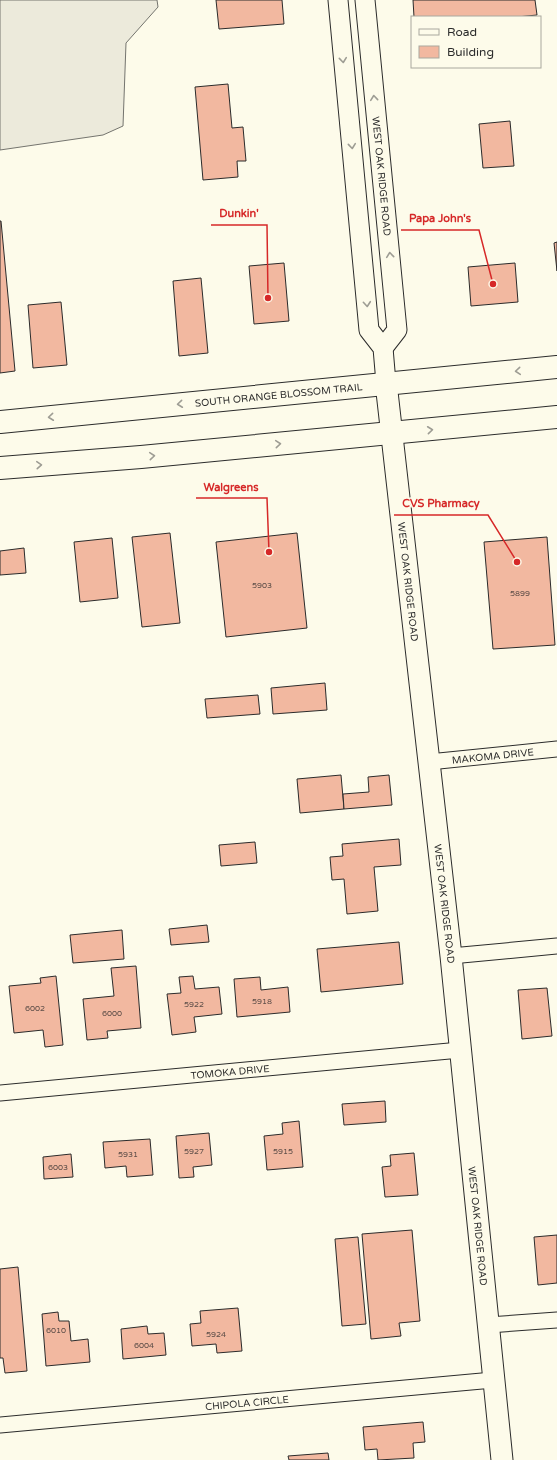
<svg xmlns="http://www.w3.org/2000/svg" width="557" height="1460" viewBox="0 0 557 1460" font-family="'Varela Round',sans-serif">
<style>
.parking{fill:#eceadb;stroke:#74746e}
.building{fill:#f2b8a0;stroke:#2b2b2b}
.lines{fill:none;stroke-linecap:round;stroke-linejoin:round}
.minor-casing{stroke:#2b2b2b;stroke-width:17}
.tertiary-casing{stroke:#2b2b2b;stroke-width:21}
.secondary-casing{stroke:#2b2b2b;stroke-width:23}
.primary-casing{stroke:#2b2b2b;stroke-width:24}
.minor{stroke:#fdfbea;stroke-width:15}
.tertiary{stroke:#fdfbea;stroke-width:19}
.secondary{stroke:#fdfbea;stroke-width:21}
.primary{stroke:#fdfbea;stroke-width:22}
.oneway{stroke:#9e9d94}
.labels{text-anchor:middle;stroke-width:3;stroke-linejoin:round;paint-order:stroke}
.number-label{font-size:8px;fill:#5d4e48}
.street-label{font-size:10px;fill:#2b2b2b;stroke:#fdfbea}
.leader{fill:none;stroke:#d62828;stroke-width:1.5}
.callout-dot{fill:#d62828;stroke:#fdfbea;stroke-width:1.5}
.callout-label{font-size:11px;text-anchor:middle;font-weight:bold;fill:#d62828;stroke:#fdfbea;stroke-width:3;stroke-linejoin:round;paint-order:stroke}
</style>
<rect width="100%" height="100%" fill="#fdfbea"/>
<polygon class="parking" points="0,0 157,0 158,7 126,43 123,126 103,135 0,150"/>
<g class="building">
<polygon points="216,0 282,0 284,24 219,29"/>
<polygon points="413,0 535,0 537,15 517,17 414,17"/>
<polygon points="228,84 232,128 243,127 246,161 237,161 238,177 203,180 195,87"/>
<polygon points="510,121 514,166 483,168 479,124"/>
<polygon points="0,221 1,221 15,371 0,373"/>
<polygon points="557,242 557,271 554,243"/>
<polygon points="284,263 289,321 254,324 249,266"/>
<polygon points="515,263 518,302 471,306 468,267"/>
<polygon points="201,278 208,353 179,356 173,281"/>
<polygon points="61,302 67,365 33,368 28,305"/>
<polygon points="170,533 180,623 142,627 132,537"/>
<polygon points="297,533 307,628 226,637 216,542"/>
<polygon points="547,537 555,645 493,649 484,542"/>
<polygon points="112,538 118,598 80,602 74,542"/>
<polygon points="24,548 26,573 0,575 0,551"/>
<polygon points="325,683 327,710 273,714 271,688"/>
<polygon points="258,695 260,714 207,718 205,699"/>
<polygon points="341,775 344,809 300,813 297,779"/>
<polygon points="389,775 392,805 344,809 343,794 369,792 368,777"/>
<polygon points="399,839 401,865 374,867 378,911 347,914 344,879 332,880 330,857 343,856 342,844"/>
<polygon points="255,842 257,863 221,866 219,845"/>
<polygon points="207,925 209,942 171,945 169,929"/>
<polygon points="122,930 124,959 73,963 70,935"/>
<polygon points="399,942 403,984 321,992 317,949"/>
<polygon points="136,966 141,1028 107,1031 108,1038 87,1040 83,999 114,996 111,968"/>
<polygon points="56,976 63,1045 45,1047 43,1030 14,1033 9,986 41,983 40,978"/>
<polygon points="193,976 195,989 219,987 222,1014 194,1017 196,1032 172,1035 167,994 181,993 179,977"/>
<polygon points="260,977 261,990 288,987 290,1012 237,1017 234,979"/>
<polygon points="547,988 552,1036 522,1039 518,990"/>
<polygon points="385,1101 386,1122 344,1125 342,1104"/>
<polygon points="299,1121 303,1167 267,1170 264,1136 283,1134 282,1123"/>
<polygon points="209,1133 212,1165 193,1167 194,1177 179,1178 176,1136"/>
<polygon points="150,1139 153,1175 127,1177 126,1166 105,1168 103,1142"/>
<polygon points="414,1153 418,1195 385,1197 382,1167 391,1166 390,1155"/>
<polygon points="71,1154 73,1177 44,1179 43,1157"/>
<polygon points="412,1230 420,1321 399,1323 401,1336 371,1339 362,1234"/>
<polygon points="557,1235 557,1283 538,1285 534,1237"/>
<polygon points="358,1237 366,1324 342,1326 335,1239"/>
<polygon points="18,1267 27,1371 5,1373 3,1358 0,1358 0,1269"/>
<polygon points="238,1308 242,1351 217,1353 216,1344 192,1346 190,1324 201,1323 200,1311"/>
<polygon points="58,1312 59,1321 69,1321 71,1341 88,1339 90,1362 46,1366 42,1314"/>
<polygon points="147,1326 148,1334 164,1333 166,1355 123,1359 121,1329"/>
<polygon points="423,1422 425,1442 413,1443 414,1458 378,1460 377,1449 365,1450 363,1427"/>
<polygon points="328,1453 329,1460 289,1460 288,1456"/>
</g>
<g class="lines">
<defs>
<g id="minor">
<path id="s1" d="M429 762 557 749"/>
<polyline points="451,956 557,946"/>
<path id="s2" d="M0 1093 460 1050"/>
<polyline points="488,1325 557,1320"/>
<path id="s3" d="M0 1425 493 1380"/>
</g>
<g id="tertiary">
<polyline points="338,0 369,330 383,348 386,383"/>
<path id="s4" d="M365 0 397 330 383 348"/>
</g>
<g id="secondary">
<path id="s5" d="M386 383 451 956 502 1460"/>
</g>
<g id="primary">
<path id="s6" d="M0 422 557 367"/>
<polyline points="0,468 141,457 557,417"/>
</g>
</defs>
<use href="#minor" class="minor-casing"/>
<use href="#tertiary" class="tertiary-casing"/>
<use href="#secondary" class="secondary-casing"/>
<use href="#primary" class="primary-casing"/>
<use href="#minor" class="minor"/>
<use href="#tertiary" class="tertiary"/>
<use href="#secondary" class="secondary"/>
<use href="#primary" class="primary"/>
</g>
<defs><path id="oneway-chevron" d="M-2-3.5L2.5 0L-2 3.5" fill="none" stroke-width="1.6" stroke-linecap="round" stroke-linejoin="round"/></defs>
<g class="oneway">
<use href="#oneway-chevron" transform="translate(343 60) rotate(84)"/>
<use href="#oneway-chevron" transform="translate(374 98) rotate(-96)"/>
<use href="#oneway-chevron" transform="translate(352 146) rotate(84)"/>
<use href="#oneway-chevron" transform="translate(390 255) rotate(-96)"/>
<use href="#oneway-chevron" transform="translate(367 304) rotate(85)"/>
<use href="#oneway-chevron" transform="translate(518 371) rotate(175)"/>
<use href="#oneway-chevron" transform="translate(180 404) rotate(174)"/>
<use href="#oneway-chevron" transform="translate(51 417) rotate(174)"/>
<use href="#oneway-chevron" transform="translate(430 430) rotate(-6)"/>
<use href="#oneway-chevron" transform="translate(278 444) rotate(-5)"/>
<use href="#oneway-chevron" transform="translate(152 456) rotate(-5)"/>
<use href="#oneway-chevron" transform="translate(39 465) rotate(-4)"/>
</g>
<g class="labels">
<g class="number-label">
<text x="262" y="588">5903</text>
<text x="520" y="596">5899</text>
<text x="262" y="1004">5918</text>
<text x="194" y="1007">5922</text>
<text x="35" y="1011">6002</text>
<text x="112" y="1016">6000</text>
<text x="194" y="1154">5927</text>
<text x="283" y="1154">5915</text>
<text x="128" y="1157">5931</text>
<text x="58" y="1170">6003</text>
<text x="56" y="1333">6010</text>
<text x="216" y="1337">5924</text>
<text x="144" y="1348">6004</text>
</g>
<g class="street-label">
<text dy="4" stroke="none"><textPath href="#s4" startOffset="177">WEST OAK RIDGE ROAD</textPath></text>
<text dy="4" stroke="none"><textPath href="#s6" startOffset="280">SOUTH ORANGE BLOSSOM TRAIL</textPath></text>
<text dy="4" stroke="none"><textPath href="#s5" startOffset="200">WEST OAK RIDGE ROAD</textPath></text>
<text dy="4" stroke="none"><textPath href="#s1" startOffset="64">MAKOMA DRIVE</textPath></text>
<text dy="4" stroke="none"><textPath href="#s5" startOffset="524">WEST OAK RIDGE ROAD</textPath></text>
<text dy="4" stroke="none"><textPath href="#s2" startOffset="231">TOMOKA DRIVE</textPath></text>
<text dy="4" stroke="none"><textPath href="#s5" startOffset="848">WEST OAK RIDGE ROAD</textPath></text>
<text dy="4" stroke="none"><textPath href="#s3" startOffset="248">CHIPOLA CIRCLE</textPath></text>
</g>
</g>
<path class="leader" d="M268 298L267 225H211M493 284L479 230H401M269 552L267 498H196M517 562L488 515H394"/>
<g class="callout-dot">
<circle cx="268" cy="298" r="4"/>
<circle cx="493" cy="284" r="4"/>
<circle cx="269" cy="552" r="4"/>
<circle cx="517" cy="562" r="4"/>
</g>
<g class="callout-label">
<text x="239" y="217">Dunkin'</text>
<text x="440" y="222">Papa John's</text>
<text x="231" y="491">Walgreens</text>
<text x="441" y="507">CVS Pharmacy</text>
</g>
<rect x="411" y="16" width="130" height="52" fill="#fdfbea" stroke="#a9a89e"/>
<rect x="419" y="29" width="20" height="6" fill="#fdfbea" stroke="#a9a89e"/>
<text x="447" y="36" font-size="12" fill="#2b2b2b">Road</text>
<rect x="419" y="46" width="20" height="12" fill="#f2b8a0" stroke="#a9a89e"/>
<text x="447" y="56" font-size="12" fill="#2b2b2b">Building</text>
</svg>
